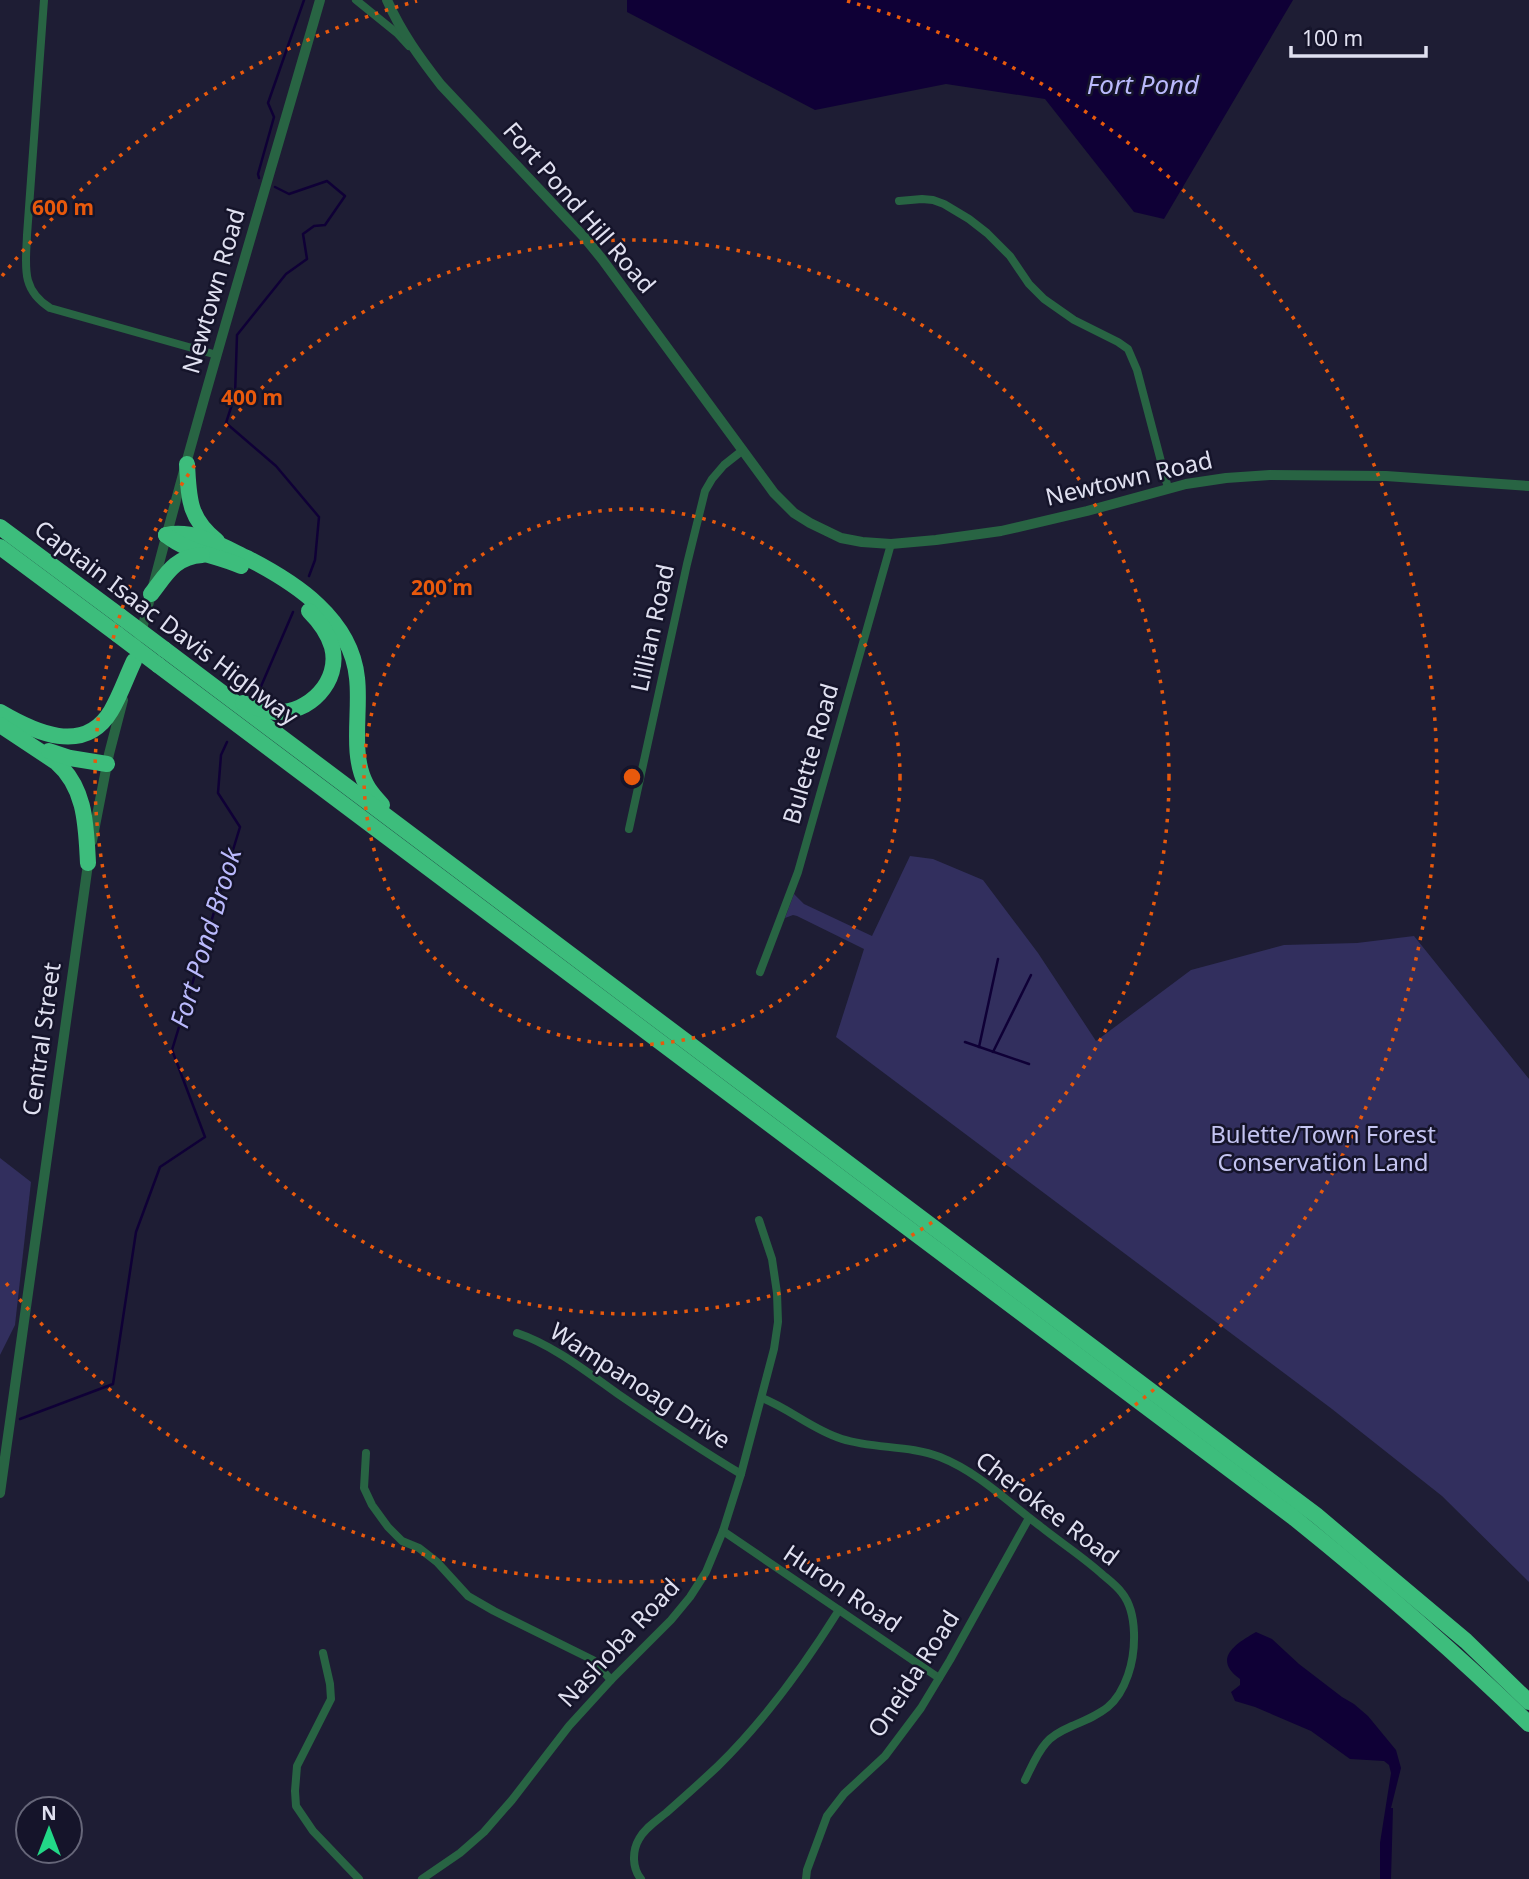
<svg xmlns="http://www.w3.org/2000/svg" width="1529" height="1879" viewBox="0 0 1529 1879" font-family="'Noto Sans',sans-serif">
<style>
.green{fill:#322f5e}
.water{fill:#0f0036}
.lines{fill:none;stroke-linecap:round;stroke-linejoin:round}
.stream{stroke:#0f0036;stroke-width:2.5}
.minor{stroke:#286443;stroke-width:8}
.tertiary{stroke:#286443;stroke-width:10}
.motorway{stroke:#3dbd7c;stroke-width:16}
.motorway-bridge{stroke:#3dbd7c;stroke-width:16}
.ring{fill:none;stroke:#e8590c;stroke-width:3.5;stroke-dasharray:3.5 7}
.labels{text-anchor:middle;stroke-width:5;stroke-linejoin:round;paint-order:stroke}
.street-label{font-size:24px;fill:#e0e0f0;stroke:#15142a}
.park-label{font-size:24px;fill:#c4c4f1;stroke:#15142a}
.water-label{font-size:26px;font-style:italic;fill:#bab9fc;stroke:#15142a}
.centre{fill:#e8590c;stroke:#15142a;stroke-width:3.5}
.ring-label{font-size:21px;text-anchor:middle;font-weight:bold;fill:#e8590c;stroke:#15142a;stroke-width:5;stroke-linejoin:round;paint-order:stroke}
</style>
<rect width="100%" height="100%" fill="#1e1d34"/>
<g class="green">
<polygon points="910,856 933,859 983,880 1038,953 1096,1041 1191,970 1284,945 1357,943 1414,936 1529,1079 1529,1582 1442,1496 1332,1409 836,1037 864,949 797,916 793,915 785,918 794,894 804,904 872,936"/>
<polygon points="0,1158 31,1182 15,1325 0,1355"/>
</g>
<g class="water">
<polygon points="627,0 1293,0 1164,219 1134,212 1045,99 946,84 815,110 627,12"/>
<path d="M1256 1632 1272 1639 1299 1664 1342 1697 1354 1704 1368 1716 1396 1750 1401 1768 1391 1808H1393L1391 1879H1380V1843L1391 1773 1389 1765 1384 1761 1350 1759 1311 1731 1255 1707 1235 1701 1231 1692 1240 1685V1679C1212 1659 1235 1644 1256 1632Z"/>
</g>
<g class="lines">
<g class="stream">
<polyline points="259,178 258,174 274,117 268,103 304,0"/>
<polyline points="275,187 289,194 327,181 345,196 325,225 314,226 303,234 307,259 286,274 237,335 235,395 226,423 276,466 319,517 315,560 309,576"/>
<polyline points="259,691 293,612"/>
<polyline points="965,1042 1029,1064"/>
<polyline points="979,1047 998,959"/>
<polyline points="993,1052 1031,975"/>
<polyline points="20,1419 113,1384 136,1232 160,1167 205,1137 172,1050 240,827 218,793 221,755 227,742"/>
</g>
<g class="minor">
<path d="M44 0 27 235C26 265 20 289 50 308L217 355"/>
<polyline points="356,0 398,34 409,46"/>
<polyline points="899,201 922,199 933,200 944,204 969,219 987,233 1010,256 1029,284 1044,299 1074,320 1118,342 1128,349 1137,370 1168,488"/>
<polyline points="629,829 687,564 705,491 712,479 724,465 743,450"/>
<polyline points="760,972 798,872 891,544"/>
<path d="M517 1333C553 1345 587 1372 618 1394 659 1422 699 1449 741 1474"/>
<path d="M762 1398C790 1409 813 1430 842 1439 874 1449 909 1445 940 1457 978 1472 1008 1502 1040 1526 1061 1543 1082 1556 1103 1575 1109 1580 1117 1586 1122 1593 1138 1613 1136 1652 1128 1675 1117 1707 1102 1713 1072 1726 1063 1730 1052 1735 1046 1743 1037 1753 1031 1768 1025 1780"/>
<polyline points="366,1453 364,1488 372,1505 388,1527 402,1541 419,1548 437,1562 468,1596 494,1611 593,1660 611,1680"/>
<polyline points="723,1531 939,1678"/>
<polyline points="323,1653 330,1684 331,1699 297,1766 295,1791 296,1806 313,1831 359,1879"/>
<polyline points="422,1879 460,1853 484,1832 512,1800 569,1726 611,1680 671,1620 690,1597 706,1572 723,1531 741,1474 774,1349 778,1322 777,1293 772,1259 759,1220"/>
<path d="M641 1879C632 1868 632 1851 639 1839 645 1828 656 1821 666 1813 683 1798 701 1782 718 1766 765 1720 804 1666 839 1610"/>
<polyline points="806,1879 807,1870 827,1816 844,1794 885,1756 921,1708 950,1660 1029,1518"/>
</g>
<g class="tertiary">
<path d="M387 0C401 32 420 58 441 85L584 237 602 259 774 493 794 513 810 523 841 538 862 542 891 544 936 540 1001 531 1087 511 1186 484 1226 478 1270 475 1386 476 1529 486"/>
<path d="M140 637C194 423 259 212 320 0"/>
<polyline points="92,841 109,754 123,700"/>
<polyline points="0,1493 89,857"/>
</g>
<g class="motorway">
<path d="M187 464C189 498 188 518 217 541"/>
<polyline points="0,527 120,616"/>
<path d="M166 535C194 529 222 546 247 558 296 583 351 619 357 678 361 711 350 754 366 784 370 792 376 798 382 805"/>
<path d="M166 535C190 554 214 554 241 566"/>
<polyline points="0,547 117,634"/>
<path d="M151 594C166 575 174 557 202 555"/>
<polyline points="164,649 1316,1515 1466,1641 1529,1702"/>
<path d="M158 665 1293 1517C1375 1583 1454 1651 1529 1724"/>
<path d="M243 703C254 707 264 711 275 712 309 714 341 681 332 647 328 633 319 621 309 611"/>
<path d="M0 712C34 732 84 756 111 711 120 696 126 678 134 661"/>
<path d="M0 725 56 762C86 788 86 826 88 863"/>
<polyline points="49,751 70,758 107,764"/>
</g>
<g class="motorway-bridge">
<polyline points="120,616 164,649"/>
<polyline points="117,634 158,665"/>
</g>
</g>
<g class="ring">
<circle cx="632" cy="777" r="268"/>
<circle cx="632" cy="777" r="537"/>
<path d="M2 276A805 805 0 0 1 417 1M847 1A805 805 0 1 1 2 1278"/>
</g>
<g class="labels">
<g class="street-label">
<text transform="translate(579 208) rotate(49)" y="8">Fort Pond Hill Road</text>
<text transform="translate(214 291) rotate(-74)" y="8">Newtown Road</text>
<text transform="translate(1129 479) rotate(-13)" y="8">Newtown Road</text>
<text transform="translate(166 623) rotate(37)" y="8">Captain Isaac Davis Highway</text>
<text transform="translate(653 628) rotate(-78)" y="8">Lillian Road</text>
<text transform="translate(811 754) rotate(-74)" y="8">Bulette Road</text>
<text transform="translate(42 1039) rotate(-82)" y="8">Central Street</text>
<text transform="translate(640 1386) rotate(33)" y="8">Wampanoag Drive</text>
<text transform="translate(1047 1509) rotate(37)" y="8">Cherokee Road</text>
<text transform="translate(842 1589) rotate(34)" y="8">Huron Road</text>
<text transform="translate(619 1643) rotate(-47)" y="8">Nashoba Road</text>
<text transform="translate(914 1674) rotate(-57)" y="8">Oneida Road</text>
</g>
<g class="park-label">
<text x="1323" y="1143">Bulette/Town Forest<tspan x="1323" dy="28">Conservation Land</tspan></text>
</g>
<g class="water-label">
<text x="1143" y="94">Fort Pond</text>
<text transform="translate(206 938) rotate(-73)" y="9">Fort Pond Brook</text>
</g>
</g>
<circle cx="632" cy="777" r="10" class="centre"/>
<g class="ring-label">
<text x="63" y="215">600 m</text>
<text x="252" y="405">400 m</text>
<text x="442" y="595">200 m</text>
</g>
<g transform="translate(49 1830)"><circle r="33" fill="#15142a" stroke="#666679" stroke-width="2"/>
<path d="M0-5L12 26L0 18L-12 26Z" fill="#22d887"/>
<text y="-10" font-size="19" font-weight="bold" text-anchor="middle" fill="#e0e0f0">N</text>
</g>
<path d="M1291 46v10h135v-10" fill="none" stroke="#e0e0f0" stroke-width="3.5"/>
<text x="1302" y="46" font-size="21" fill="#e0e0f0" stroke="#15142a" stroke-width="5" paint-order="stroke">100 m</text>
</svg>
